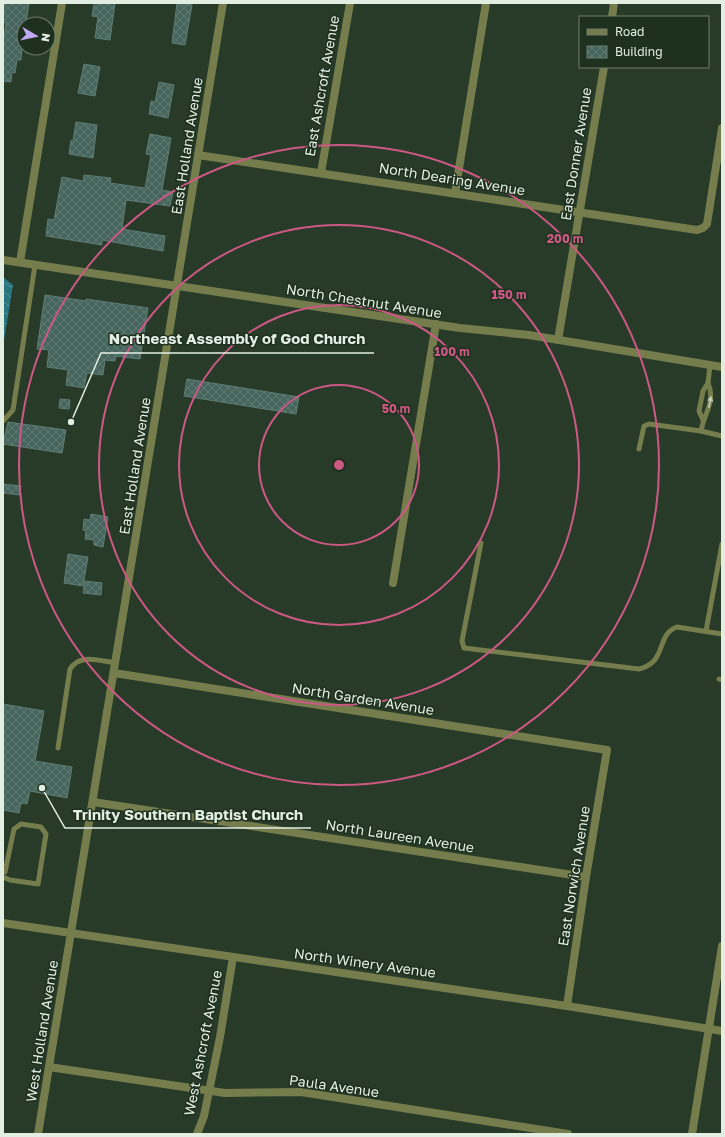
<svg xmlns="http://www.w3.org/2000/svg" width="725" height="1137" viewBox="0 0 725 1137" font-family="'Golos Text',sans-serif">
<style>
.water{fill:url(#water-waves)}
.building{fill:url(#building-cross-hatch);stroke:#5e7d75}
.lines{fill:none;stroke-linecap:round;stroke-linejoin:round}
.service{stroke:#767d4c;stroke-width:5}
.minor{stroke:#767d4c;stroke-width:8}
.tertiary{stroke:#767d4c;stroke-width:8}
.oneway{fill:#c2ccb6}
.ring{fill:none;stroke:#cc5884;stroke-width:2}
.labels{text-anchor:middle;stroke-width:3;stroke-linejoin:round;paint-order:stroke}
.street-label{font-size:14px;fill:#e3eee3;stroke:#1e301e}
.centre{fill:#cc5884;stroke:#1e301e;stroke-width:2}
.ring-label{font-size:12px;text-anchor:middle;font-weight:bold;fill:#cc5884;stroke:#1e301e;stroke-width:3;stroke-linejoin:round;paint-order:stroke}
.leader{fill:none;stroke:#e3eee3;stroke-width:1.5}
.callout-dot{fill:#e3eee3;stroke:#1e301e;stroke-width:1.5}
.callout-label{font-size:15px;text-anchor:middle;font-weight:bold;fill:#e3eee3;stroke:#1e301e;stroke-width:3;stroke-linejoin:round;paint-order:stroke}
</style>
<defs>
<pattern id="water-waves" width="16" height="10" patternUnits="userSpaceOnUse"><rect width="16" height="10" fill="#287680"/><path d="M0 5q4-4 8 0t8 0" fill="none" stroke="#519098"/></pattern>
<pattern id="building-cross-hatch" width="8" height="8" patternUnits="userSpaceOnUse"><rect width="8" height="8" fill="#46655d"/><path d="M0 0l8 8M0 8l8-8" fill="none" stroke="#617b74"/></pattern>
</defs>
<rect width="100%" height="100%" fill="#283a28"/>
<polygon class="water" points="3,277 13,285 3,347"/>
<g class="building">
<polygon points="5,3 29,3 26,24 24,24 21,60 17,60 15,73 12,72 11,82 3,81 3,42 6,23 3,22 3,17"/>
<polygon points="94,3 115,3 110,40 95,38 98,17 92,16"/>
<polygon points="177,3 192,5 185,45 172,43"/>
<polygon points="84,64 100,67 95,96 78,93"/>
<polygon points="159,82 174,85 168,118 149,114 151,101 155,102"/>
<polygon points="76,122 97,125 93,158 69,154 71,140 73,141"/>
<polygon points="150,134 171,138 162,190 173,192 170,206 126,200 122,229 165,236 163,251 102,240 102,245 46,236 48,219 54,220 62,177 83,181 84,175 111,178 110,183 145,188 151,155 146,154"/>
<polygon points="45,295 86,301 86,299 148,308 140,359 116,356 115,361 105,360 103,375 87,373 84,388 66,385 68,370 47,367 49,350 37,349"/>
<polygon points="187,379 299,397 296,414 184,396"/>
<polygon points="60,399 70,400 69,409 59,408"/>
<polygon points="8,422 66,430 62,453 3,444"/>
<polygon points="3,484 21,486 20,495 3,493"/>
<polygon points="91,514 108,517 103,547 94,545 94,540 85,539 86,531 83,530 84,519 90,520"/>
<polygon points="68,554 88,557 83,586 64,583"/>
<polygon points="85,581 102,583 101,595 83,593"/>
<polygon points="3,704 44,711 35,761 72,767 67,798 30,791 27,804 21,803 19,813 3,810"/>
</g>
<g class="lines">
<g class="service">
<path d="M708 383C716 402 704 413 701 431L722 436"/>
<polyline points="703,420 699,411 703,391 708,383 710,365"/>
<polyline points="3,421 13,410 35,265"/>
<polyline points="639,449 644,426 649,424 701,431"/>
<path d="M481 543 462 641 464 648 639 669C668 662 655 635 677 627L722 634"/>
<polyline points="706,631 722,544"/>
<polyline points="719,679 722,680"/>
<path d="M58 748 70 669C80 653 99 661 116 663"/>
<polyline points="3,877 10,880 38,884 46,834 41,827 21,824 14,829 5,872"/>
</g>
<g class="minor">
<polyline points="612,17 614,3"/>
<polyline points="198,155 697,230 703,228 707,224 722,128"/>
<polyline points="321,173 350,3"/>
<polyline points="455,193 486,3"/>
<polyline points="3,260 460,328 529,335 722,367"/>
<polyline points="20,262 62,3"/>
<polyline points="558,340 604,67"/>
<polyline points="393,583 436,324"/>
<polyline points="114,673 607,750 586,877 567,1006"/>
<polyline points="93,802 586,877"/>
<polyline points="3,923 567,1006 722,1031"/>
<polyline points="49,1067 225,1093 301,1092 568,1134"/>
<polyline points="38,1134 223,3"/>
<polyline points="197,1134 204,1116 220,1037 233,957"/>
</g>
<polyline class="tertiary" points="692,1134 722,946"/>
</g>
<defs><path id="oneway-solid" d="M-6-.8H1V-3.2L6.5 0L1 3.2V.8H-6Z"/></defs>
<use class="oneway" href="#oneway-solid" transform="translate(710 402) rotate(-79)"/>
<g class="ring">
<circle cx="339" cy="465" r="80"/>
<circle cx="339" cy="465" r="160"/>
<circle cx="339" cy="465" r="240"/>
<circle cx="339" cy="465" r="320"/>
</g>
<g class="labels">
<g class="street-label">
<text transform="translate(322 86) rotate(-80)" y="5">East Ashcroft Avenue</text>
<text transform="translate(187 146) rotate(-81)" y="5">East Holland Avenue</text>
<text transform="translate(576 154) rotate(-81)" y="5">East Donner Avenue</text>
<text transform="translate(452 179) rotate(9)" y="5">North Dearing Avenue</text>
<text transform="translate(364 301) rotate(9)" y="5">North Chestnut Avenue</text>
<text transform="translate(135 466) rotate(-81)" y="5">East Holland Avenue</text>
<text transform="translate(363 699) rotate(9)" y="5">North Garden Avenue</text>
<text transform="translate(400 836) rotate(9)" y="5">North Laureen Avenue</text>
<text transform="translate(574 876) rotate(-81)" y="5">East Norwich Avenue</text>
<text transform="translate(365 963) rotate(8)" y="5">North Winery Avenue</text>
<text transform="translate(42 1031) rotate(-81)" y="5">West Holland Avenue</text>
<text transform="translate(203 1043) rotate(-79)" y="5">West Ashcroft Avenue</text>
<text transform="translate(334 1086) rotate(8)" y="5">Paula Avenue</text>
</g>
</g>
<circle cx="339" cy="465" r="6" class="centre"/>
<g class="ring-label">
<text x="565" y="243">200 m</text>
<text x="509" y="299">150 m</text>
<text x="452" y="356">100 m</text>
<text x="396" y="413">50 m</text>
</g>
<path class="leader" d="M71 422L101 353H374M42 788L65 828H311"/>
<g class="callout-dot">
<circle cx="71" cy="422" r="4"/>
<circle cx="42" cy="788" r="4"/>
</g>
<g class="callout-label">
<text x="237" y="344">Northeast Assembly of God Church</text>
<text x="188" y="820">Trinity Southern Baptist Church</text>
</g>
<rect width="725" height="1137" fill="none" stroke="#e3eee3" stroke-width="8"/>
<rect x="579" y="16" width="130" height="52" fill="#1e301e" stroke="#6d7c6d"/>
<rect x="587" y="29" width="20" height="6" fill="#767d4c" stroke="#6d7c6d"/>
<text x="615" y="36" font-size="12" fill="#e3eee3">Road</text>
<rect x="587" y="46" width="20" height="12" fill="url(#building-cross-hatch)" stroke="#6d7c6d"/>
<text x="615" y="56" font-size="12" fill="#e3eee3">Building</text>
<g transform="translate(36 36) rotate(99)"><circle r="19" fill="#1e301e" stroke="#6d7c6d"/>
<path d="M0-3L7 15L0 10L-7 15Z" fill="#c1a8f3"/>
<text y="-6" font-size="11" font-weight="bold" text-anchor="middle" fill="#e3eee3">N</text>
</g>
</svg>
